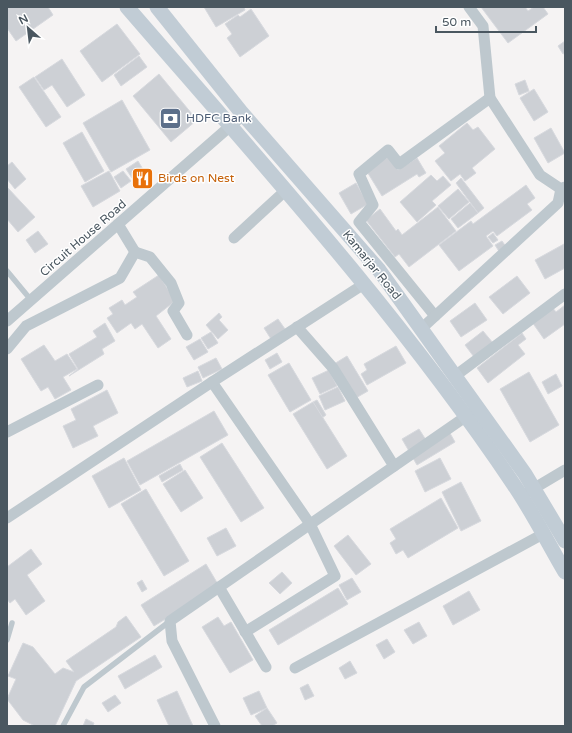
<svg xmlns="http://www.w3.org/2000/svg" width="572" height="733" viewBox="0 0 572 733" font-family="'Varela Round',sans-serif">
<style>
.building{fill:#cdd0d5;stroke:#d7d9de}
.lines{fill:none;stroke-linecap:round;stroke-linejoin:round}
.service{stroke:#bec8ce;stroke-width:5.5}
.minor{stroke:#bec8ce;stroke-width:11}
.secondary{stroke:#c1ccd5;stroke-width:15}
.labels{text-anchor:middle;stroke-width:3;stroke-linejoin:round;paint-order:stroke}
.service-label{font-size:12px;fill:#4e5e75;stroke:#fff;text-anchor:start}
.food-label{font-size:12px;fill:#c56008;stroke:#fff;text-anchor:start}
.street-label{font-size:12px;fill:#4a5760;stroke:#fff}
</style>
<rect width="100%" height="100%" fill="#f5f3f3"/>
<g class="building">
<polygon points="7,7 48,7 53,15 16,41 7,28"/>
<polygon points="204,7 244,7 245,10 216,27"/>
<polygon points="481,7 525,7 528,11 534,7 543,7 548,14 508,43"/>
<polygon points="251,9 269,36 240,57 227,38 232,34 225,24 238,15 240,17"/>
<polygon points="117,24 140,54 102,82 80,51"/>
<polygon points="565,41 565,53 563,54 558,46"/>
<polygon points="139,56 147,67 121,86 114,75"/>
<polygon points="62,59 85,95 67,107 52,85 44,90 35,77"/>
<polygon points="159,74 197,120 171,142 133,96"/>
<polygon points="34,77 61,117 46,127 19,87"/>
<polygon points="525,80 529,91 519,95 515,84"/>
<polygon points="534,89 548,112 534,121 520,98"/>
<polygon points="122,100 150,150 111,172 83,123"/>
<polygon points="467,123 473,130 478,127 495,149 472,168 476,173 465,181 460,174 451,181 435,161 445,153 439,146"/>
<polygon points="551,128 565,153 548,163 534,138"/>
<polygon points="82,132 104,171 85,182 63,143"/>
<polygon points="390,156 398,170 417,158 426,173 419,177 417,174 382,196 366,170"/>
<polygon points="138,161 144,171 132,178 126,169"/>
<polygon points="12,162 26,179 15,189 7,179 7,166"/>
<polygon points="109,171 120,191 93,207 81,186"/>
<polygon points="123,171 131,181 121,188 114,177"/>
<polygon points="431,175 437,181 443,176 451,185 432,201 436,205 417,222 400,202"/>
<polygon points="461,178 484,208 478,213 456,183"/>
<polygon points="356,183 368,204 351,214 339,193"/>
<polygon points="526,185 535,198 527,204 532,210 497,236 493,231 486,236 493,246 459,271 439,245 471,221 473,224"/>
<polygon points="7,187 35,217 18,232 7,219"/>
<polygon points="458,189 469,202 449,219 438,206"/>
<polygon points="470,203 478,213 458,228 451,219"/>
<polygon points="438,207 456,231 409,267 399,254 395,257 366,220 380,209 396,231 398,229 402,235"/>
<polygon points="38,231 48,244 35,253 26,240"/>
<polygon points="493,233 498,240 493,243 488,237"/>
<polygon points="502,241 507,248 500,253 495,245"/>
<polygon points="564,244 565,268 545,279 535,260"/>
<polygon points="159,275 175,301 156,316 171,339 158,348 142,324 135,329 131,323 117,333 107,318 113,314 109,308 122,300 125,305 137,297 133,292"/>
<polygon points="517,276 530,293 503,314 489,297"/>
<polygon points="475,303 487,320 461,337 450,321"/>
<polygon points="565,305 565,324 544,339 532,322 552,307 556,312"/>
<polygon points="219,313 222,317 219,320 228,330 218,339 206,325"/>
<polygon points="278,319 285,329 271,339 264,328"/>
<polygon points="105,323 115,341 102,349 104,354 69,376 78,369 69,354 97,337 93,331"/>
<polygon points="483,331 493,343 474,357 465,345"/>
<polygon points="211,332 218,343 208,349 201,338"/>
<polygon points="522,333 526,339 518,345 525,354 488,383 477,368"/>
<polygon points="200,339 208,352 194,360 186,347"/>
<polygon points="44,345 55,361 67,354 77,369 63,377 71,390 55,399 48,387 41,391 21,359"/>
<polygon points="396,346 406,363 367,385 361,374 367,370 364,364"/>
<polygon points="277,353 282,362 270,369 265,360"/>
<polygon points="347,356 368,391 354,399 334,364"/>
<polygon points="216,358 222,369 203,378 198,367"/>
<polygon points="289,363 311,400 290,412 268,375"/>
<polygon points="329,370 337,386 320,394 312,378"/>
<polygon points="198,371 202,381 187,387 183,378"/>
<polygon points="529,372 559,425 530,442 500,389"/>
<polygon points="556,374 562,386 548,394 542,382"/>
<polygon points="338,387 345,401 325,410 319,396"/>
<polygon points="107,390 118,413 93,426 98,436 73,448 63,426 76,420 71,409"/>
<polygon points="317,400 326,415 322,418 313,402"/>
<polygon points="313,402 347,456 327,469 293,414"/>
<polygon points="214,411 228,435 140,485 127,461"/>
<polygon points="447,428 455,442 417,465 402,439 419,429 426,440"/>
<polygon points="222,443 264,508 241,522 200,457"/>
<polygon points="124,458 141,490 109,508 92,476"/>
<polygon points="440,458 451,479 425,492 415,471"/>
<polygon points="180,464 183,470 162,482 159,476"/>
<polygon points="185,470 203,498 181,512 163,484"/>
<polygon points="461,482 481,521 461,531 442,492"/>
<polygon points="146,489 189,561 164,576 121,504"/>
<polygon points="441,498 458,528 408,558 403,550 396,554 390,543 396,539 390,529"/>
<polygon points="226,528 236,546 217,556 207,538"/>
<polygon points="348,535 371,564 356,575 334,546"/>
<polygon points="31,549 42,564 27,575 45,601 26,615 15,599 10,603 7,599 7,567"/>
<polygon points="206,564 219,586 154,626 141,605"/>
<polygon points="282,572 292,583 280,594 269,583"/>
<polygon points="352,578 361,592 347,600 339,585"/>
<polygon points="142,580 147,589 142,592 137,583"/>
<polygon points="338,588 348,604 278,645 269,630"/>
<polygon points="469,591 480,610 453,625 443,606"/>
<polygon points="126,616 141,637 76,681 55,726 35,726 23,720 7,699 16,679 8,676 23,643 33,647 55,674 63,668 74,672 66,661 116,627 118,622"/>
<polygon points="218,617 224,626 231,622 253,660 230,673 202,627"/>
<polygon points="419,622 427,636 413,644 404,630"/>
<polygon points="387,639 395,652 384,659 376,645"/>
<polygon points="155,655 162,667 125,689 118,676"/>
<polygon points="350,661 357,673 345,679 339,668"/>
<polygon points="308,684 314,696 305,700 300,688"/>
<polygon points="177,691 193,726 169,726 157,700"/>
<polygon points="259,691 267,708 251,715 243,698"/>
<polygon points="115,695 121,703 108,712 102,703"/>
<polygon points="267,708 277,723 272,726 262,726 255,716"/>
<polygon points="86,719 94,723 93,726 83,726"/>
</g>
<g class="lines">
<g class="service">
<polyline points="7,271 31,300"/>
<polyline points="7,640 12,623"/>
<polyline points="63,726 84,687 170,621"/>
</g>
<g class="minor">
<polyline points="469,7 483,26 490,98 540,175 561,189"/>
<polyline points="118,224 135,252"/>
<polyline points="234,238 285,191"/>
<polyline points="435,316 359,222 373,205 359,174 388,150 399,164 490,98"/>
<polyline points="7,321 243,115"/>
<polyline points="297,327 333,368 394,466"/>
<polyline points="421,329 558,203 561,189 565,187"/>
<polyline points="7,349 26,326 120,278 135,252 150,257 171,283 179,303 173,311 187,335"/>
<polyline points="455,376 565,294"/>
<polyline points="212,382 310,524 335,576 245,632"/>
<polyline points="7,432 98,385"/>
<polyline points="528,492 565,470"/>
<polyline points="7,518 212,382 364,284"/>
<polyline points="219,587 266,667"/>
<polyline points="295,668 543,534"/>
<polyline points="215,726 172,641 170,621 471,413"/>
</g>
<g class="secondary">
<path d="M127 7C261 162 400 315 514 485 533 513 548 543 565 572"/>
<polyline points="157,7 241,112 379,270 525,474 565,541"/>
</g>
</g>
<defs>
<symbol id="bank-square" viewBox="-11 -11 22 22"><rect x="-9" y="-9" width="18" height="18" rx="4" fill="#5c6f8a" stroke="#fff"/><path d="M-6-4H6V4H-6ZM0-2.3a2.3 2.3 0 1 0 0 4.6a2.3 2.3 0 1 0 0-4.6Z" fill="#fff"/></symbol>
<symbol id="restaurant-square" viewBox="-11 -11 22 22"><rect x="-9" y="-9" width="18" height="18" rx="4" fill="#e8710a" stroke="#fff"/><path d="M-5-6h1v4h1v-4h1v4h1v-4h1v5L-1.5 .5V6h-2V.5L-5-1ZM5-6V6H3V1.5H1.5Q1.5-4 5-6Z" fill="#fff"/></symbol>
</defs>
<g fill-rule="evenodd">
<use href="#bank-square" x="158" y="106" width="25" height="25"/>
<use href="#restaurant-square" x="130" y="166" width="25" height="25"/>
</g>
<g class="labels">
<g class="service-label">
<text x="186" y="122">HDFC Bank</text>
</g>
<g class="food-label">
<text x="158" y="182">Birds on Nest</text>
</g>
<g class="street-label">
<text transform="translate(83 238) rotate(-41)" y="4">Circuit House Road</text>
<text transform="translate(372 265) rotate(51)" y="4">Kamarjar Road</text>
</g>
</g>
<rect width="572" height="733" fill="none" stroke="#4a5760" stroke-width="16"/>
<g transform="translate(28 28) rotate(332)" stroke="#ffffff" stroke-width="3" paint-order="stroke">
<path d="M0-3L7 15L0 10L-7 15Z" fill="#4a5760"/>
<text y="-6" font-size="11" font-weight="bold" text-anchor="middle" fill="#4a5760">N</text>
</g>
<path d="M436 26v6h100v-6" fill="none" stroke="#4a5760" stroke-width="2"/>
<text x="442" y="26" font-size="12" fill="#4a5760" stroke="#ffffff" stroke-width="3" paint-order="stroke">50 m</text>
</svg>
